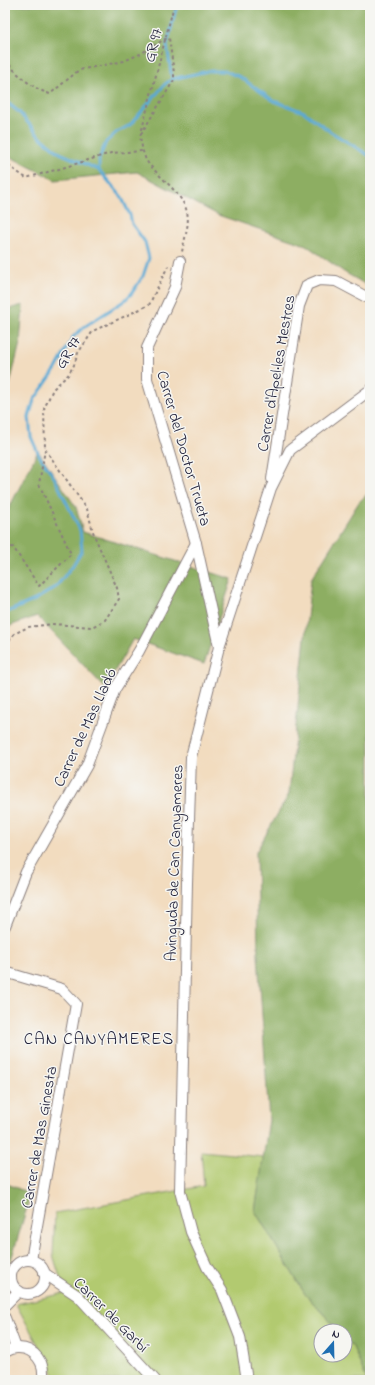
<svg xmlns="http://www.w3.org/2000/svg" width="375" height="1385" viewBox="0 0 375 1385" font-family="'Indie Flower',sans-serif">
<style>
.green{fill:#b2ca6f;stroke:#6a7655}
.forest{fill:#8dae62;stroke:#58684e}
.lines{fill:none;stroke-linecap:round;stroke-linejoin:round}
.stream{stroke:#5aa9d4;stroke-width:3}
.minor-casing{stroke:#8a7f7d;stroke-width:12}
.path{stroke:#8a7f7d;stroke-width:2;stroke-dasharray:3 3;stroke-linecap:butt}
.minor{stroke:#fff;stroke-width:10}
.labels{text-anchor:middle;stroke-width:3;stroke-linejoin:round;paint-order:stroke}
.street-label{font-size:16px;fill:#22223b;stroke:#f6f6f2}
.neighbourhood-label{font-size:17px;letter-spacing:1px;fill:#22223b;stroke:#f6f6f2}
</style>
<rect width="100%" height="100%" fill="#f6f6f2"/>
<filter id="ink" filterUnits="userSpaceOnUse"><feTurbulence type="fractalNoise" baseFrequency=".025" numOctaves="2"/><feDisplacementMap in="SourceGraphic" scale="8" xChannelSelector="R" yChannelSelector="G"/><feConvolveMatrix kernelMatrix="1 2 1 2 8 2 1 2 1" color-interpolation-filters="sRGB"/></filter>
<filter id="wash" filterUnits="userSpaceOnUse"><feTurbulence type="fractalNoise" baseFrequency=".012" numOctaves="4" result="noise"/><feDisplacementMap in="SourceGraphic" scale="16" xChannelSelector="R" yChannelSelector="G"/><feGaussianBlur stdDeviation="0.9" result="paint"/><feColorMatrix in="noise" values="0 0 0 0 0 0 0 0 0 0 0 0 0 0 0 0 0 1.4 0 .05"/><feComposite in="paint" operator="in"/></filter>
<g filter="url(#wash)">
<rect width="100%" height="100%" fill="#f2dcbf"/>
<polygon class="green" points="201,1151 264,1157 255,1211 305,1294 339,1331 321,1331 321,1355 345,1355 345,1338 353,1347 367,1380 57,1380 16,1304 65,1293 53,1255 55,1213 204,1186"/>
<g class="forest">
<polygon points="5,5 370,5 370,287 344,272 306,245 218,215 137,172 55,180 5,154"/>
<polygon points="23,305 20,343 5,404 5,310"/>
<polygon points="38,451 76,507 83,532 232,579 204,664 133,639 105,688 37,616 7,627 5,630 5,509 8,510"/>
<polygon points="370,491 370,1380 367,1380 353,1347 345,1338 345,1331 339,1331 305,1294 255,1211 269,1120 258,955 256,852 289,794 311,579 359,502"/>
<polygon points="5,1183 31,1194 5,1280"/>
</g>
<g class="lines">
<g class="stream">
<polyline points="172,79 208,71 225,71 240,77 274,101 304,112 331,132 370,156"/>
<polyline points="5,101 19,112 39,136 60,153 99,170"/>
<polyline points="5,613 35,600 56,587 73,565 82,550 80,530 54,477 39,455 31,437 29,417 34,400 56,369 73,337 84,327 124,301 132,293 143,276 149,258 145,242 132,224 130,215 121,196 99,170 99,159 106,142 117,132 130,125 165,84 172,79 167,45 177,5"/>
</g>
</g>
</g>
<g filter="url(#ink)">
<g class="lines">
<defs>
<g id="minor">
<polyline points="180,261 175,287 147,348 147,379 196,543 219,647"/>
<polyline points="272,479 299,306 307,285 319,280 336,281 370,299"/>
<polyline points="5,926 26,872 87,765 115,689 139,651 196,543"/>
<polyline points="5,972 62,989 76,1004 31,1260"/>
<circle cx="28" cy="1277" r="17"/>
<polyline points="44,1273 78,1296 155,1380"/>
<polyline points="5,1305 19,1291"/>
<polyline points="5,1318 16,1348"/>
<path d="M5 1352C9 1350 13 1348 17 1348 34 1347 47 1364 42 1380"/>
<polyline points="247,1380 240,1337 222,1290 207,1267 191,1232 180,1191 187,883 191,757 219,647 271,488 290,450 370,390"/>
</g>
</defs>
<use href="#minor" class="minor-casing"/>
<g class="path">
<path d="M174 5 140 137C142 146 143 156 148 163 160 178 182 193 187 212 190 224 184 240 182 252"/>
<path d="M5 60C18 75 31 88 50 94L79 70 124 61 140 54 165 39 169 38 174 73V80L141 134"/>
<polyline points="5,161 6,164 26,178 59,169 111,153 143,151"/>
<polyline points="5,548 13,547 39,586 71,554 39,484 45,450"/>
<polyline points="5,645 14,634 28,627 53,624 92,627 105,620 119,599 117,588 94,535 87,509 45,449 44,409 53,389 68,375 74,365 78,353 93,331 149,305 168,266"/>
<polyline points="5,748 7,751 5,753"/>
</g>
<use href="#minor" class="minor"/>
</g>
</g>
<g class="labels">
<g class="street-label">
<text transform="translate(152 45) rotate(-76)" y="6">GR 97</text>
<text transform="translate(67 352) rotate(-59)" y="6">GR 97</text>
<text transform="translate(275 373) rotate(-80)" y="6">Carrer d'Apel·les Mestres</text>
<text transform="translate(185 448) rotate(74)" y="6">Carrer del Doctor Trueta</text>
<text transform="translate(84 727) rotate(-65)" y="6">Carrer de Mas Lladó</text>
<text transform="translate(173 863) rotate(-88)" y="6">Avinguda de Can Canyameres</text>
<text transform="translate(38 1137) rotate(-80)" y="6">Carrer de Mas Ginesta</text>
<text transform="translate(112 1314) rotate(45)" y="6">Carrer de Garbí</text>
</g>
<g class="neighbourhood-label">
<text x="99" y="1044">CAN CANYAMERES</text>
</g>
</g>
<rect width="375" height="1385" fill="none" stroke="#f6f6f2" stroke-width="20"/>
<g transform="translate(333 1343) rotate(20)"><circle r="19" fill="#f6f6f2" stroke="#a1a1a9"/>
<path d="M0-3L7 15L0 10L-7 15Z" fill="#1f6fb2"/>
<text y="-6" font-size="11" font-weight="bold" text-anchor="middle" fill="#22223b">N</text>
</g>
</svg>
